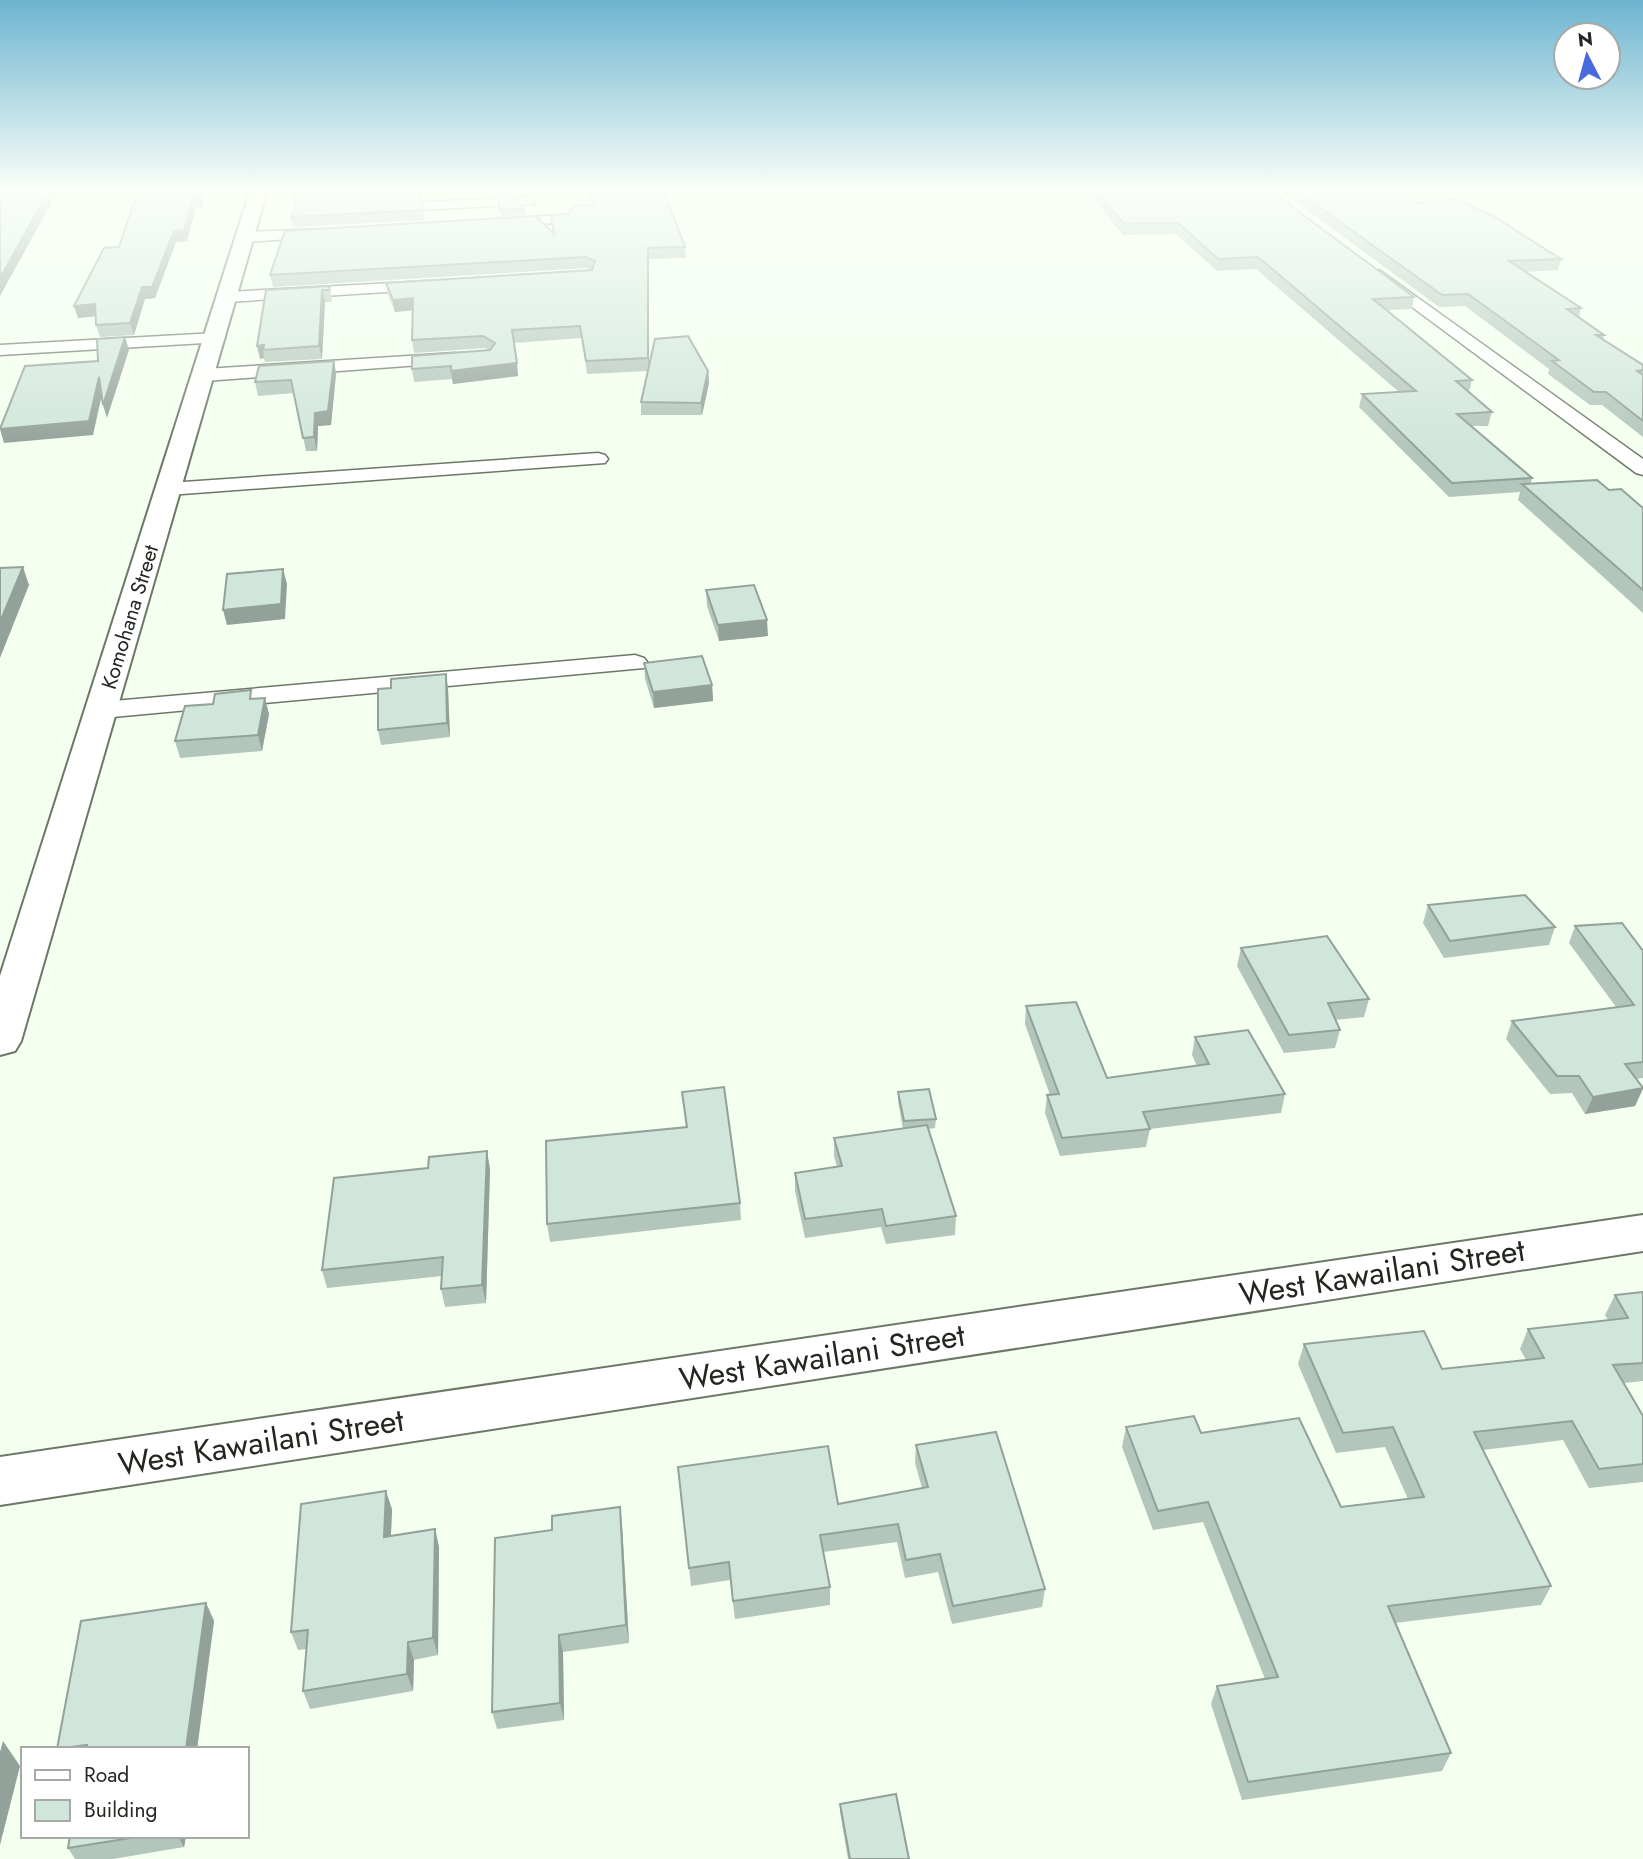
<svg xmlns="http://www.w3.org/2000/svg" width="1643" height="1859" viewBox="0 0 1643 1859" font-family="Jost,sans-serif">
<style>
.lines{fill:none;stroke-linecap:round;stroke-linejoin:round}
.street-casing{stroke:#6c7766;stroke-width:3}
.secondary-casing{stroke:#6c7766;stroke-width:4}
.street{fill:#fff;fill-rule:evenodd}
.secondary{fill:#fff;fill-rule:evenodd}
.wall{fill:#b3c6bb}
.shaded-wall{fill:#92a199}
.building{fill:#d0e6da;stroke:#92a199;stroke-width:2}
.labels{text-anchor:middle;stroke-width:5;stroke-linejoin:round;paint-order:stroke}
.far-street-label{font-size:21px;fill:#222720;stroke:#fff}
.near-street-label{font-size:32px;fill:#222720;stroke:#fff}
</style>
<rect width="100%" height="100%" fill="#f4ffef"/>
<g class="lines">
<defs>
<g id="street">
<polygon points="530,197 535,198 535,204 379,212 372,208 379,204"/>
<polygon points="565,215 570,216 570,222 499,227 492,223 499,219"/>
<polygon points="324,229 329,230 329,236 246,242 238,237 246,232"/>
<polygon points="1379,270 1643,459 1643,475 1636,473 1373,278 1371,275"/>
<polygon points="429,281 435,283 435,289 228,302 220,297 228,292"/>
<polygon points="216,333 225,338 222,342 0,355 0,345"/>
<polygon points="455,353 461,354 464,358 461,362 205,381 196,375 205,369"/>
<polygon points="598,453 605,455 608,459 605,463 169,495 158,489 169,483"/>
<polygon points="635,655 644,658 648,663 644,668 102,718 93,716 89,710 93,704 102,702"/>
</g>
<g id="secondary">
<polygon points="250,191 267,191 21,1041 15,1051 0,1055 0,976"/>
<polygon points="1643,1215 1643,1251 0,1505 0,1457"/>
</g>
</defs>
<use href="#street" class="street-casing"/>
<use href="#secondary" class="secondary-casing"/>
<use href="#street" class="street"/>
<use href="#secondary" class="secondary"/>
</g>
<g class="wall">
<polygon points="138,191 206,191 202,207 196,207 187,241 176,242 155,298 145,299 134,335 100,337 96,325 96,316 78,318 119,247"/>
<polygon points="292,191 423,210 425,220 293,227 291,217 297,202 294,203"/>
<polygon points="496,191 524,209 525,215 501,216"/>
<polygon points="589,191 664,191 685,247 686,258 649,259 649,368 708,371 709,383 702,415 641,415 641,402 648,371 587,374 582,338 514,343 518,376 453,384 452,379 414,382 412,369 488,350 485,348 414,353 412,340 413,310 395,312 388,295 386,283 590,270 587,268 273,287 270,275 553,232 551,215 569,214 592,205"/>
<polygon points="1087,191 1271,191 1414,297 1412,309 1386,310 1472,380 1469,392 1492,412 1488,426 1472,426 1532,478 1531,483 1609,490 1643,508 1643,613 1518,500 1520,492 1449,497 1359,407 1362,394 1399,392 1256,269 1217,271 1176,234 1123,235"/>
<polygon points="1281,191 1394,191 1417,203 1561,259 1558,270 1525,272 1581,308 1579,317 1604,335 1603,340 1643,365 1643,437 1602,405 1590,405 1548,374 1549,369 1465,306 1439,307"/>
<polygon points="330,286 332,302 325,302 322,359 265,362 264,358 260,359 266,290"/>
<polygon points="334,361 336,374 331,425 318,426 317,451 306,451 294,393 258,396 255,382"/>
<polygon points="706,590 768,636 719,641 707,606"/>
<polygon points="644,663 712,685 713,701 654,708 645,679"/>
<polygon points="446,674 448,689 450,737 381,745 378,730 391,688"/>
<polygon points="254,699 269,714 262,751 180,758 175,741 213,704"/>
<polygon points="1428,905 1555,927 1549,945 1444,958 1423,923"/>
<polygon points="1575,926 1643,951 1643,1078 1636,1079 1643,1089 1635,1106 1585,1114 1572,1093 1550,1094 1506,1039 1512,1021 1616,1007 1569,943"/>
<polygon points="1241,948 1369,999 1364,1017 1335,1020 1340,1030 1335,1048 1284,1053 1237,966"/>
<polygon points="1026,1006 1107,1078 1197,1066 1192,1055 1195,1037 1285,1094 1281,1113 1150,1129 1146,1147 1060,1156 1045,1113 1047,1095 1050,1095 1025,1024"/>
<polygon points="682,1092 740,1203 741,1220 550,1242 547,1224 686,1127"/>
<polygon points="898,1092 936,1119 935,1128 928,1129 956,1216 955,1235 886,1244 881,1227 805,1238 795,1191 795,1173 837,1167 834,1156 834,1138 903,1129 898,1101"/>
<polygon points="490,1169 486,1303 445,1307 441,1289 442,1276 327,1288 322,1270"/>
<polygon points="1643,1292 1643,1381 1624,1383 1643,1415 1643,1482 1589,1488 1563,1440 1483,1450 1551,1586 1541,1605 1395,1623 1451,1753 1442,1771 1242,1800 1211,1704 1217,1686 1265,1679 1203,1522 1153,1530 1122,1447 1126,1427 1201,1433 1341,1507 1408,1499 1385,1447 1336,1453 1298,1364 1304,1344 1442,1369 1526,1360 1520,1349 1528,1329 1608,1320 1605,1315 1615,1295"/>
<polygon points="916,1445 1045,1589 1042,1607 952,1624 938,1572 905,1578 897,1542 823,1552 830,1587 830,1605 735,1619 730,1580 691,1586 678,1467 838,1504 922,1488 915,1463"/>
<polygon points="620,1507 622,1525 629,1643 563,1652 564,1720 497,1729 492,1712 552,1530"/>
<polygon points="392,1509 391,1536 435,1529 439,1547 438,1655 414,1660 413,1691 310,1709 303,1691 307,1649 298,1650 291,1632"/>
<polygon points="206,1603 214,1621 197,1749 57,1749"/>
<polygon points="840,1804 909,1859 848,1859 840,1812"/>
<polygon points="70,1836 186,1836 184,1847 113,1859 75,1859 68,1848"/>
</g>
<g class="shaded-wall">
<polygon points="49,191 58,191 0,296 0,278"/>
<polygon points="201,191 206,191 202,207 196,207 187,241 176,242 155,298 145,299 134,335 130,323 142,287 193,197"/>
<polygon points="648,248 649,259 649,371 648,358"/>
<polygon points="322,290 325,302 322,359 319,346"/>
<polygon points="413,298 415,310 395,312 393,300"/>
<polygon points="95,304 98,316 78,318 74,306"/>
<polygon points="125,337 129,350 107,418 103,405"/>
<polygon points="264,345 263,350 264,358 260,359 257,346"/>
<polygon points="334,361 336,374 331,425 318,426 317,451 314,437 315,413"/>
<polygon points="517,363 518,376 453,384 451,371"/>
<polygon points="708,371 709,383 702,415 701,403"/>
<polygon points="99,377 103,390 93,435 4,443 0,429"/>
<polygon points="23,567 29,585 0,658 0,622"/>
<polygon points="283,569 287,584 285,619 227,625 223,610"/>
<polygon points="767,620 768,636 719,641 718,625"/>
<polygon points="446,674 448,689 450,737 447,723"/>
<polygon points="712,685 713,701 654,708 653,692"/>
<polygon points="265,698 269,714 262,751 258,735"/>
<polygon points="1643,1088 1635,1106 1585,1114 1593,1097"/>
<polygon points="487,1151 490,1169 486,1303 482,1285"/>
<polygon points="386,1491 392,1509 390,1555 384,1537"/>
<polygon points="620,1507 622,1525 629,1643 626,1625"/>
<polygon points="435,1529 439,1547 438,1655 433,1638"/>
<polygon points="206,1603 214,1621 197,1749 186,1749"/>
<polygon points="559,1635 563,1652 564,1720 560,1703"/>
<polygon points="408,1642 414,1660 413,1691 407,1674"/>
<polygon points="3,1741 20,1766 0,1845 0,1752"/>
<polygon points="178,1836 186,1836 184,1847"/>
</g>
<g class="building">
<polygon points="0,191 49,191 0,278"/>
<polygon points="138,191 201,191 199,197 193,197 184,230 174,231 152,287 142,287 130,323 96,325 95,304 74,306 104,248 119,247"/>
<polygon points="292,191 419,191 423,210 291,217 300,193 292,193"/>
<polygon points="496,191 506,191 524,209 500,210"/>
<polygon points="590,191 664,191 685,247 648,248 648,358 586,361 580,326 512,330 517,363 451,371 451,366 412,369 412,356 490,350 495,343 483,336 412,340 413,298 393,300 386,283 592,270 595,261 586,257 270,275 285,231 536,216 554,234 551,215 569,214 572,206 594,205"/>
<polygon points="1096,191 1271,191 1414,297 1373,299 1472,380 1456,381 1492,412 1457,414 1532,478 1452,483 1362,394 1416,391 1258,257 1218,259 1178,223 1124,224"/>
<polygon points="1297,191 1394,191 1417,203 1457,199 1493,216 1561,259 1509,261 1581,308 1567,309 1604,335 1596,335 1643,365 1643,370 1637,371 1643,375 1643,421 1606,392 1594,392 1552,361 1559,360 1468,294 1442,295"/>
<polygon points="330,286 329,290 322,290 319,346 263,350 264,345 257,346 266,290"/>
<polygon points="688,336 708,371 701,403 641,402 655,339"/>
<polygon points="125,337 103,405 99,377 89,421 0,429 25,366 98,361 97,339"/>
<polygon points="334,361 328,411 315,413 314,437 303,438 291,380 255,382 259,366"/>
<polygon points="1597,480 1609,490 1621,489 1643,508 1643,590 1522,484"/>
<polygon points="23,567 0,622 0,568"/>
<polygon points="283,569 281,604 223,610 227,574"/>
<polygon points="754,585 767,620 718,625 706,590"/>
<polygon points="702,656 712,685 653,692 644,663"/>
<polygon points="446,674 447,723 378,730 378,689 391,688 391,679"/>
<polygon points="251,690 250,699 265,698 258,735 175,741 185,706 213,704 215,694"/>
<polygon points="1525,895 1555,927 1450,941 1428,905"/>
<polygon points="1622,923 1643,951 1643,1062 1625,1064 1643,1088 1593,1097 1579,1076 1557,1076 1512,1021 1634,1005 1575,926"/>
<polygon points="1327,936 1369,999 1328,1003 1340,1030 1289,1035 1241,948"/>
<polygon points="1076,1002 1107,1078 1209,1064 1195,1037 1248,1030 1285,1094 1143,1112 1150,1129 1062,1138 1047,1095 1059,1094 1026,1006"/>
<polygon points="724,1087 740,1203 547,1224 546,1141 687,1127 682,1092"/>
<polygon points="929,1089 936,1119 904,1121 898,1092"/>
<polygon points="927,1125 956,1216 886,1226 882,1209 805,1219 795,1173 842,1166 834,1138"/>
<polygon points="487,1151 482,1285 441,1289 443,1257 322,1270 334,1178 428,1168 429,1157"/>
<polygon points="1643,1292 1643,1363 1613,1365 1643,1416 1643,1464 1599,1469 1572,1421 1474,1432 1551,1586 1388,1606 1451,1753 1248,1782 1217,1686 1278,1677 1208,1502 1158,1511 1126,1427 1194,1416 1201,1433 1299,1418 1341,1507 1424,1497 1393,1427 1343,1433 1304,1344 1424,1331 1442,1369 1544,1358 1528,1329 1628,1318 1615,1295"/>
<polygon points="996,1432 1045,1589 953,1606 940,1554 906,1560 898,1524 820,1535 830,1587 733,1601 729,1562 689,1568 678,1467 828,1446 838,1504 928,1487 916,1445"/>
<polygon points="386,1491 384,1537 435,1529 433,1638 408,1642 407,1674 303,1691 308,1630 291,1632 301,1504"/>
<polygon points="620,1507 626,1625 559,1635 560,1703 492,1712 495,1538 552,1530 552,1516"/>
<polygon points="206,1603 186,1749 87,1749 87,1745 57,1749 81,1621"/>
<polygon points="896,1794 909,1859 850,1859 840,1804"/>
<polygon points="70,1836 143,1836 68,1848"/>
</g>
<linearGradient id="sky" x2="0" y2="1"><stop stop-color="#6db4d0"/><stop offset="0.42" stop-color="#fafff8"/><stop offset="1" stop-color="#fafff8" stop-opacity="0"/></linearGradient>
<rect width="1643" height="452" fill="url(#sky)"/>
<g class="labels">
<g class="far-street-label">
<text transform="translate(130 617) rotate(-73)" y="7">Komohana Street</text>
</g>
<g class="near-street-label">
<text transform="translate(1382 1272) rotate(-9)" y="11">West Kawailani Street</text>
<text transform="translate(822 1357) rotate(-9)" y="11">West Kawailani Street</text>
<text transform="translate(261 1442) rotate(-9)" y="11">West Kawailani Street</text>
</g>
</g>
<rect x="21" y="1747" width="228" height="91" fill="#ffffff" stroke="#a7a9a6" stroke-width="2"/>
<rect x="35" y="1770" width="35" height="10" fill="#ffffff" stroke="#a7a9a6" stroke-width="2"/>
<text x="84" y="1782" font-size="21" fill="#222720">Road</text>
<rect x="35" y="1800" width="35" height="21" fill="#d0e6da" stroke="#a7a9a6" stroke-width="2"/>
<text x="84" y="1817" font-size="21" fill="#222720">Building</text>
<g transform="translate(1587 56) rotate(354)"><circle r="33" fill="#ffffff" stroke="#a7a9a6" stroke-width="2"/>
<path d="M0-5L12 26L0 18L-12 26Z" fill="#496ade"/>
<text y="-10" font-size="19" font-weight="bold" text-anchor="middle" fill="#222720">N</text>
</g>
</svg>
